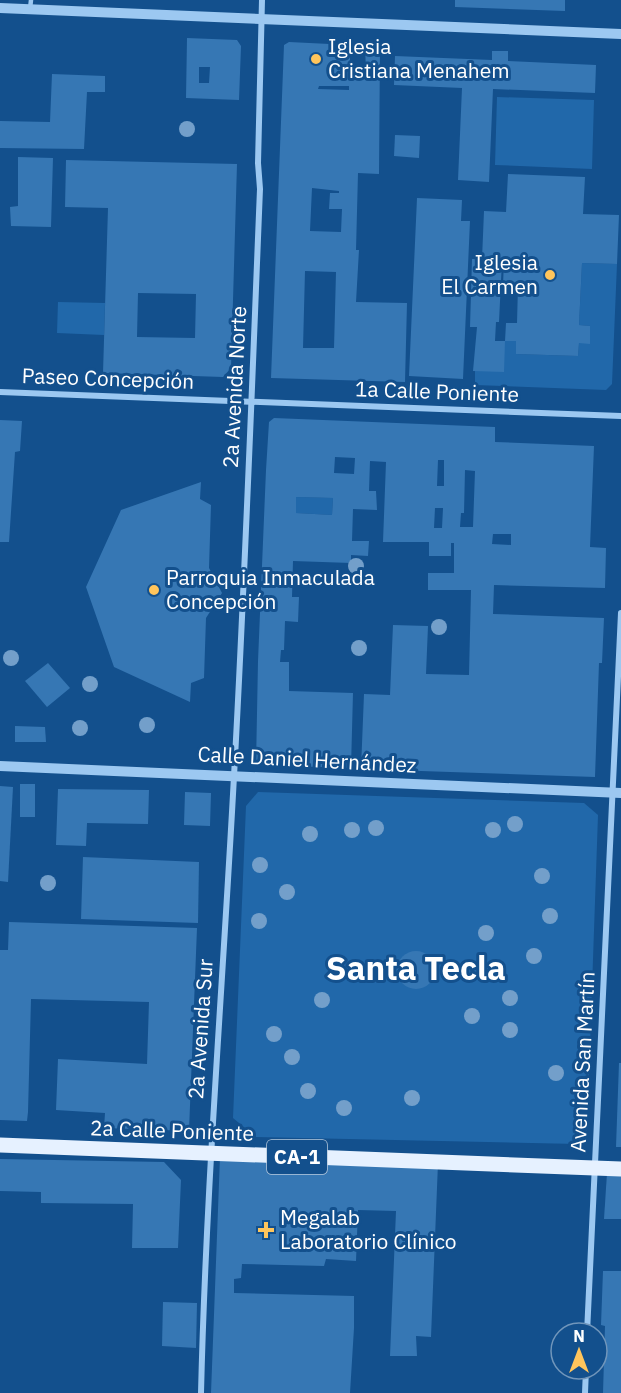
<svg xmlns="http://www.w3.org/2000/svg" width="621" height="1393" viewBox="0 0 621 1393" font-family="'IBM Plex Sans',sans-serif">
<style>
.green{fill:#2168aa}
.building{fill:#3677b4;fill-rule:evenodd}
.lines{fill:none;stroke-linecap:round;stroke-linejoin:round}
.service{stroke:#9cc8f1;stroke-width:4.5}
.minor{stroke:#9cc8f1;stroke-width:6}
.tertiary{stroke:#9cc8f1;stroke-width:10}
.primary{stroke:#e6f1ff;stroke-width:15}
.tree{fill:#739fca}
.poi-dot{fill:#ffc55c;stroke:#13508d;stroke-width:2}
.labels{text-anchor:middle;stroke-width:6;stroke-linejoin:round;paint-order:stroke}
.shield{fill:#13508d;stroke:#b8cadd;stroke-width:1.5}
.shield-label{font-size:20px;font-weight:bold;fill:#fff}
.poi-label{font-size:21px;fill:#fff;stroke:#13508d;text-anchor:start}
.street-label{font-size:21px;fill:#fff;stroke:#13508d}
.town-label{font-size:33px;font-weight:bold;fill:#fff;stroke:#13508d}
</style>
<rect width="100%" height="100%" fill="#13508d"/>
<g class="green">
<polygon points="497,97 594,100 592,169 495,165"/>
<polygon points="582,263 617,264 612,384 606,390 475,385 475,371 505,341 516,341 516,354 578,356 579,343 590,343 590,326 579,325"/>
<polygon points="58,302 105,303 104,335 57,333"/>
<polygon points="296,497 333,498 332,515 296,513"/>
<polygon points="258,792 584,803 598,815 587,1132 578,1144 256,1137 233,1118 246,806"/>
</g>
<g class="building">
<polygon points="455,0 565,0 565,11 455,7"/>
<path d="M187 38 237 40 241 46 239 100 186 98ZM199 67H210L209 83H199Z"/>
<path d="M289 42 350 45V72H366L365 45 380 46 379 174 358 173 356 250H359L356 302 407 303 405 382 271 378 284 45ZM319 86H349V90L318 89ZM312 188 339 191V193H330L329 209H342L341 232 310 231ZM305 271 336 272 334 348H303Z"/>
<polygon points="492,51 508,51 508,61 596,65 595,93 493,89 489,182 458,180 462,88 394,85 395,56 492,60"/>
<polygon points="52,74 105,76 105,92 87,92 84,149 0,148 0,121 50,122"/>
<polygon points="395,135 420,136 419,158 394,156"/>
<polygon points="18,157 53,158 51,227 11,226 10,207 18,206"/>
<path d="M66 160 237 164 231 368 223 377 103 373 108 208 65 207ZM138 293 196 294 195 338 137 337Z"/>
<path d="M508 174 585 177 583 214 619 215 617 264 582 263 579 325 590 326V344L579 343 578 356 516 354V341H505L504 372 473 371 477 327H470L472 259H482L484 211 506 212ZM502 260H504L503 285H518L517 323H506L505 341H495L496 322H499Z"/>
<polygon points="417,198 462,200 461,221 470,221 463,379 409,376"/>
<path d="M274 418 495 427V442L594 446 590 547 606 548 605 588 494 585 493 614 604 618 602 663H599L595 777 361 769 364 694 390 695 393 625 428 626 426 674 469 675 471 590H428V573H454V543H451V556H429V542H383L386 462 370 461 369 491H376L377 510 353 509 352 541H369L368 556 351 555V563L293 561 292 597H299L298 622 285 621 284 650H281L280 662H289V691L353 693 351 768 256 765 258 661 266 470 269 422ZM335 457 355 458 354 474 334 473ZM438 460H444V486H437ZM465 470 475 471 473 527H460L461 513H464ZM296 497 333 498 332 515 296 513ZM435 508H443L442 528H434ZM493 534H511V545L492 544Z"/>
<polygon points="0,420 22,421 20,451 15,452 9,542 0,542"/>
<polygon points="201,482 200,499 211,505 209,568 222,593 206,618 204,678 191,683 190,702 114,667 86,587 121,510"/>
<polygon points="48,663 70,688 47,707 25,681"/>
<polygon points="15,726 45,727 46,742 15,742"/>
<rect x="20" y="784" width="15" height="33"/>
<polygon points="0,786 13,787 8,882 0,881"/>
<polygon points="58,789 149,790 148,824 87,823 86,846 56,845"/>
<polygon points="185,792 211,793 210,826 184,825"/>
<polygon points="83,857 199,862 198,923 81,919"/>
<polygon points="9,922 197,928 189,1131 104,1128 105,1113 56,1110 58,1059 147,1064 149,1002 31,999 28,1112 27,1121 0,1120 0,950 8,950"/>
<circle cx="416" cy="970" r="19"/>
<polygon points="619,1063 621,1063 621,1147 616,1147"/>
<polygon points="220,1157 438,1163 431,1337 416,1336 417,1356 390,1356 396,1211 358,1210 356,1261 326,1259 324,1266 242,1264 241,1278 234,1279 234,1293 354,1296 354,1328 350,1393 211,1393"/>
<polygon points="0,1159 164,1162 181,1180 178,1248 132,1248 133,1204 41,1203 41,1192 0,1191"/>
<polygon points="607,1173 621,1173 621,1219 604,1219"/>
<polygon points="603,1271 621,1271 621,1393 603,1393 605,1326 601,1325"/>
<polygon points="163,1302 197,1303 196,1348 162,1346"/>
</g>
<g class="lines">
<polyline class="service" points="30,9 31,0"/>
<g class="minor">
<polyline points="0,392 621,416"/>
<polyline points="587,1333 621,613"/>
<path d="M201 1393C206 1187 223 982 234 776 245 580 252 384 260 189L258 163 262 0"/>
<polyline points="585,1393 586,1369"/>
</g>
<g class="tertiary">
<polyline points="0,8 621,34"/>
<polyline points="0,766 621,793"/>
</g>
<polyline class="primary" points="0,1145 621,1169"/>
</g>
<g class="tree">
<circle cx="187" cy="129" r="8"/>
<circle cx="356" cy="566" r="8"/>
<circle cx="439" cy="627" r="8"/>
<circle cx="359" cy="648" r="8"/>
<circle cx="11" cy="658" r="8"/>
<circle cx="90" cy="684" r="8"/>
<circle cx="147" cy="725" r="8"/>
<circle cx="80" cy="728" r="8"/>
<circle cx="515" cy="824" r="8"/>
<circle cx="376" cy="828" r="8"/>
<circle cx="352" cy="830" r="8"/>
<circle cx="493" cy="830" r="8"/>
<circle cx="310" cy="834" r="8"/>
<circle cx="260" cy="865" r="8"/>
<circle cx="542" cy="876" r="8"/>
<circle cx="48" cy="883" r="8"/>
<circle cx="287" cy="892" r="8"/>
<circle cx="550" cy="916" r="8"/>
<circle cx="259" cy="921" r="8"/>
<circle cx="486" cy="933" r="8"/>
<circle cx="534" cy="956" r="8"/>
<circle cx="510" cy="998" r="8"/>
<circle cx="322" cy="1000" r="8"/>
<circle cx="472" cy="1016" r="8"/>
<circle cx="510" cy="1030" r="8"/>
<circle cx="274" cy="1034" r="8"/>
<circle cx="292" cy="1057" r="8"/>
<circle cx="556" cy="1073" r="8"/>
<circle cx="308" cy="1091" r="8"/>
<circle cx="412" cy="1098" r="8"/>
<circle cx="344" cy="1108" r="8"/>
</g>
<g class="poi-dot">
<circle cx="316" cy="59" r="6"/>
<circle cx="550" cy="275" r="6"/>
<circle cx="154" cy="590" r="6"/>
<path d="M263 1221h6v6h6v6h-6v6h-6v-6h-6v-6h6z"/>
</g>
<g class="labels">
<rect class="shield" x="267" y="1140" width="60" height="34" rx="4.5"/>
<g class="shield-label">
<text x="297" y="1164">CA-1</text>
</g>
<g class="poi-label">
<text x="328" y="54">Iglesia<tspan x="328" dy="24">Cristiana Menahem</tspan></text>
<text x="538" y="270" text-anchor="end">Iglesia<tspan x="538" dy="24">El Carmen</tspan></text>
<text x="166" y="585">Parroquia Inmaculada<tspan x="166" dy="24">Concepción</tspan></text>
<text x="280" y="1225">Megalab<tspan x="280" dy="24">Laboratorio Clínico</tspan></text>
</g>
<g class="street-label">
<text transform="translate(108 379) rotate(2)" y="7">Paseo Concepción</text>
<text transform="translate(235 387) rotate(-87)" y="7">2a Avenida Norte</text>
<text transform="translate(437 392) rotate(2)" y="7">1a Calle Poniente</text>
<text transform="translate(307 760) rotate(3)" y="7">Calle Daniel Hernández</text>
<text transform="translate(201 1029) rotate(-86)" y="7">2a Avenida Sur</text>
<text transform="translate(583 1062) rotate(-87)" y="7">Avenida San Martín</text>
<text transform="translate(172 1131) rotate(2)" y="7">2a Calle Poniente</text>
</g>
<g class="town-label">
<text x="416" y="980">Santa Tecla</text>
</g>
</g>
<g transform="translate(579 1351)"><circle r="28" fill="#13508d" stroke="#7196bb" stroke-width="1.5"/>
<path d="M0-4.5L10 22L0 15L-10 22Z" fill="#ffc55c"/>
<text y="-9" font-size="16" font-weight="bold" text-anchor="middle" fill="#ffffff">N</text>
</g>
</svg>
